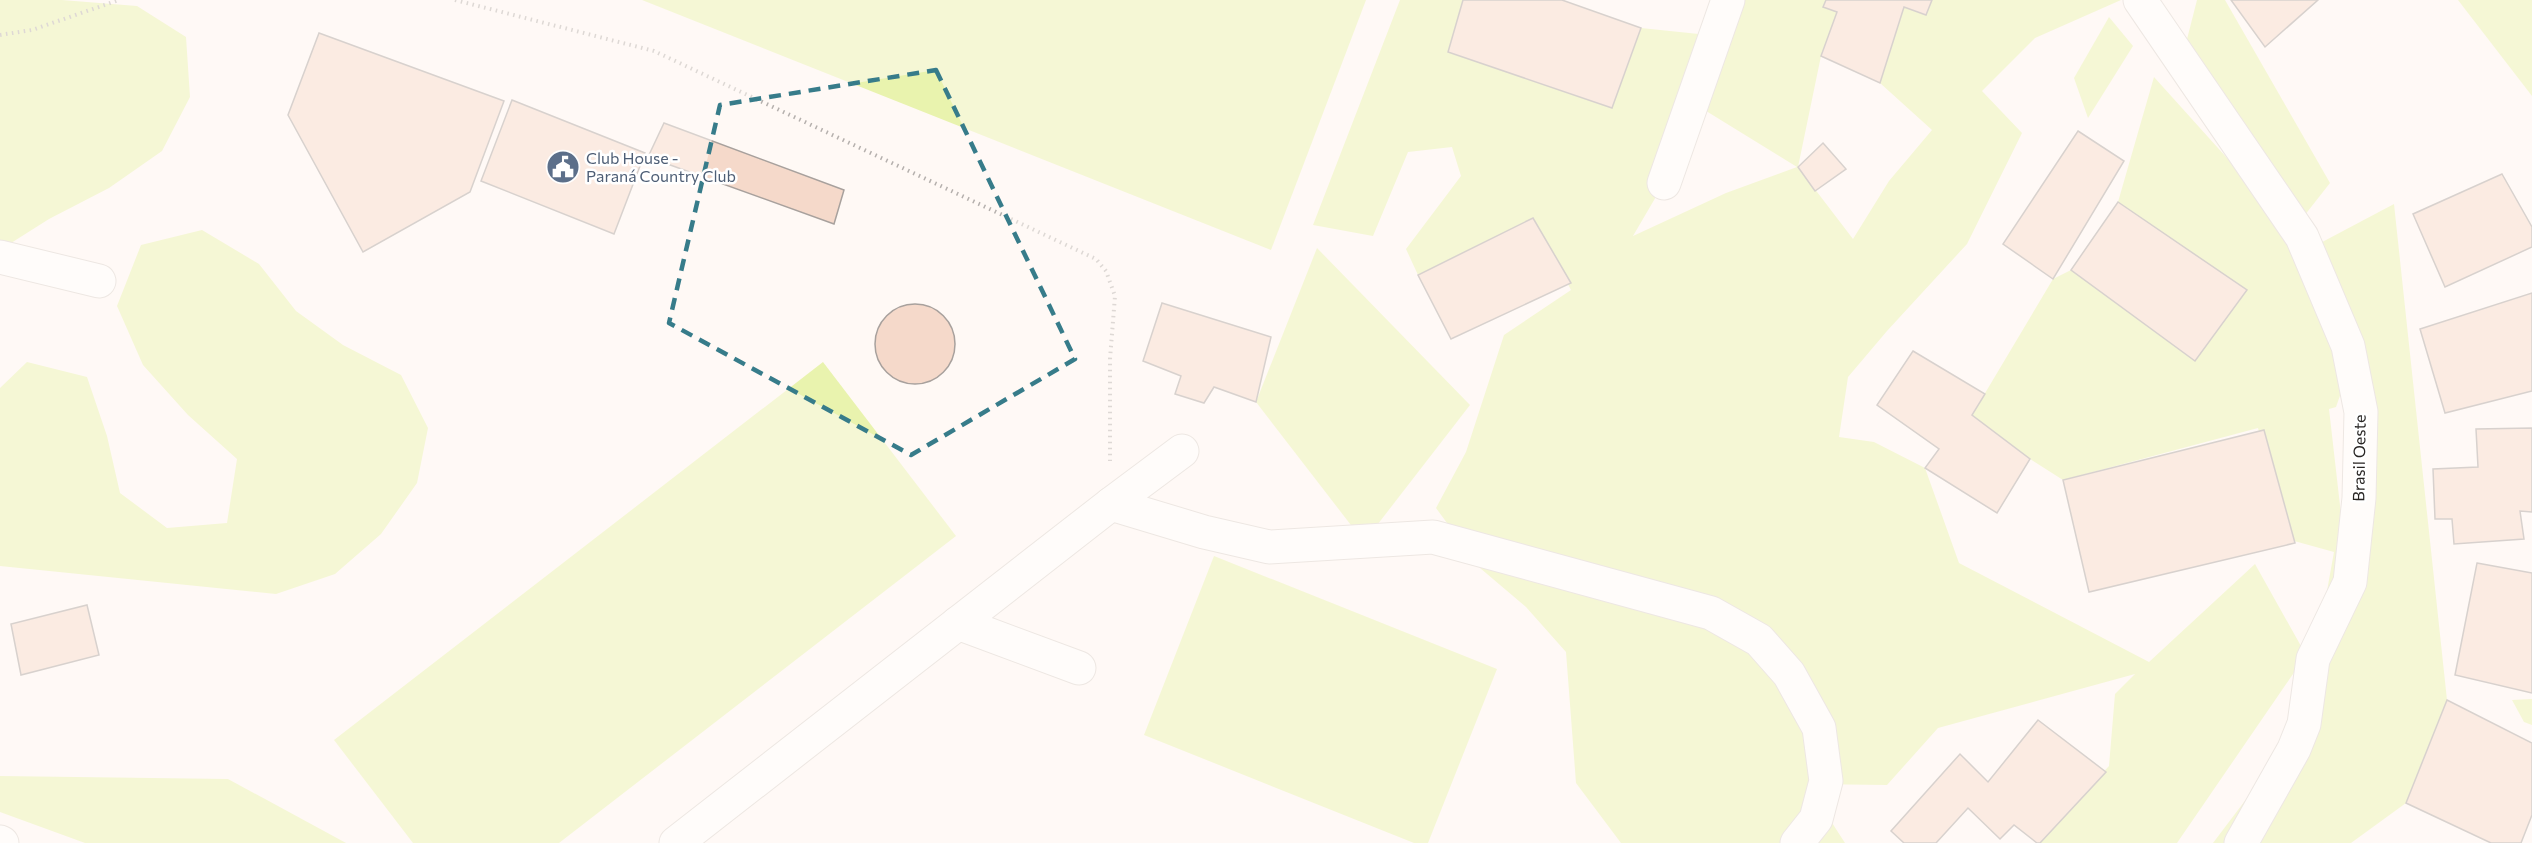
<svg xmlns="http://www.w3.org/2000/svg" width="2532" height="843" viewBox="0 0 2532 843" font-family="Commissioner,sans-serif">
<style>
.green{fill:#e9f3ae;fill-rule:evenodd}
.building{fill:#f5d9ca;stroke:#a8a19d;stroke-width:1.5}
.lines{fill:none;stroke-linecap:round;stroke-linejoin:round}
.minor-casing{stroke:#d8d1cc;stroke-width:35}
.path{stroke:#b5b0ad;stroke-width:4;stroke-dasharray:1.5 4.5;stroke-linecap:butt}
.minor{stroke:#fff;stroke-width:33}
.marked{fill:none;stroke:#377c8a;stroke-width:4.5;stroke-dasharray:12 8;stroke-linejoin:round}
.labels{text-anchor:middle;stroke-width:5;stroke-linejoin:round;paint-order:stroke}
.service-label{font-size:16px;fill:#4e5e75;stroke:#fff;text-anchor:start}
.street-label{font-size:16px;fill:#282523;stroke:#fff}
</style>
<rect width="100%" height="100%" fill="#fff9f5"/>
<g class="green">
<polygon points="0,0 62,0 137,6 186,37 190,97 162,151 109,188 49,219 0,250"/>
<polygon points="642,0 1366,0 1271,250"/>
<polygon points="1400,0 1463,0 1449,52 1612,108 1641,28 1718,36 1664,183 1633,236 1726,193 1797,167 1698,106 1736,0 1826,0 1823,7 1837,12 1821,56 1798,167 1853,239 1889,181 1932,130 1880,83 1904,7 1925,15 1932,0 2121,0 2035,38 1982,91 2022,133 1967,244 1887,331 1848,377 1839,437 1874,442 1925,468 1959,563 2149,662 2255,564 2306,655 2177,843 2037,843 2109,766 2115,694 2135,674 1938,728 1887,785 1807,784 1845,843 1621,843 1576,783 1566,652 1526,607 1480,568 1436,508 1466,452 1504,335 1571,290 1533,218 1418,275 1406,249 1461,176 1452,147 1408,152 1373,236 1313,225"/>
<polygon points="2197,0 2225,0 2330,183 2297,225 2185,47"/>
<polygon points="2458,0 2532,0 2532,96"/>
<polygon points="2109,17 2133,46 2088,118 2074,78"/>
<path d="M2154 77 2309 249 2394 204 2447 700 2406 803 2351 843H2213L2303 724 2334 552 2287 539 2258 428 2063 480 2030 459 1972 415 2053 279 2071 270 2195 361 2246 291 2118 202ZM2348 373 2360 411 2341 514 2329 409 2336 407Z"/>
<polygon points="202,230 259,264 296,311 343,345 401,375 428,428 417,483 381,534 335,574 276,594 0,566 0,388 27,362 87,377 107,436 120,493 167,528 227,523 237,459 188,415 143,365 117,306 141,245"/>
<polygon points="1317,248 1470,405 1364,542 1256,402"/>
<polygon points="823,362 956,536 559,843 413,843 334,740"/>
<polygon points="1214,556 1497,669 1428,843 1414,843 1144,735"/>
<polygon points="2532,699 2532,725 2524,722 2512,700"/>
<polygon points="0,776 228,779 346,843 85,843 0,812"/>
</g>
<g class="building">
<polygon points="1463,0 1562,0 1641,28 1612,108 1448,52"/>
<polygon points="1826,0 1932,0 1926,15 1904,7 1880,83 1821,56 1837,12 1823,7"/>
<polygon points="2231,0 2318,0 2265,47"/>
<polygon points="319,33 504,101 470,192 363,252 288,115"/>
<polygon points="512,100 645,153 614,234 481,181"/>
<polygon points="664,123 844,190 834,224 648,157"/>
<polygon points="2078,131 2124,161 2053,279 2003,244"/>
<polygon points="1823,143 1846,169 1815,191 1798,167"/>
<polygon points="2502,174 2532,227 2532,247 2445,287 2413,214"/>
<polygon points="2118,202 2247,290 2195,361 2071,270"/>
<polygon points="1533,218 1571,283 1451,339 1418,275"/>
<polygon points="2532,293 2532,391 2445,413 2420,329"/>
<polygon points="1162,303 1271,337 1256,402 1214,387 1204,403 1175,394 1181,376 1143,361"/>
<circle cx="915" cy="344" r="40"/>
<polygon points="1913,351 1985,394 1972,415 2030,459 1997,513 1925,468 1939,449 1877,405"/>
<polygon points="2532,428 2532,512 2520,511 2524,539 2454,544 2452,519 2435,519 2433,469 2478,467 2476,429"/>
<polygon points="2264,430 2295,543 2089,592 2063,480"/>
<polygon points="2477,563 2532,573 2532,693 2455,675"/>
<polygon points="87,605 99,655 21,675 11,624"/>
<polygon points="2447,700 2532,743 2532,815 2521,843 2491,843 2406,803"/>
<polygon points="2038,720 2106,772 2040,843 2037,843 2014,825 2000,839 1968,808 1936,843 1904,843 1891,831 1960,754 1988,782"/>
</g>
<g class="lines">
<defs>
<g id="minor">
<polyline points="2140,0 2302,237 2348,346 2361,412 2359,498 2350,582 2313,659 2304,724 2294,749 2241,843"/>
<polyline points="1664,183 1728,0"/>
<polyline points="0,257 99,281"/>
<polyline points="1111,504 1204,532 1269,547 1433,537 1711,613 1759,640 1789,674 1819,728 1826,781 1816,819 1797,843"/>
<polyline points="958,623 1079,668"/>
<polyline points="0,842 2,843"/>
<polyline points="676,843 1111,504 1182,451"/>
</g>
</defs>
<use href="#minor" class="minor-casing"/>
<g class="path">
<polyline points="455,0 654,51 1096,259 1106,271 1115,296 1110,359 1110,461"/>
<polyline points="0,35 32,30 119,0"/>
</g>
<use href="#minor" class="minor"/>
</g>
<path d="M0 0H2532V843H0ZM936 70 1075 359 911 455 669 323 720 105Z" fill="#fff9f5" fill-opacity=".55" fill-rule="evenodd"/>
<path class="marked" d="M936 70 1075 359 911 455 669 323 720 105Z"/>
<defs>
<symbol id="civic-disc" viewBox="-11 -11 22 22"><circle r="9.5" fill="#5c6f8a" stroke="#fff"/><path d="M-.6-6.5H3V-4.5H.6V-3L4-1V1h2V6H-6V1h2V-1L-.6-3ZM-1.2 2.5V6h2.4V2.5Z" fill="#fff"/></symbol>
</defs>
<g fill-rule="evenodd">
<use href="#civic-disc" x="544" y="148" width="38" height="38"/>
</g>
<g class="labels">
<g class="service-label">
<text x="586" y="164">Club House -<tspan x="586" dy="18">Paraná Country Club</tspan></text>
</g>
<g class="street-label">
<text transform="translate(2359 458) rotate(-89)" y="6">Brasil Oeste</text>
</g>
</g>
</svg>
